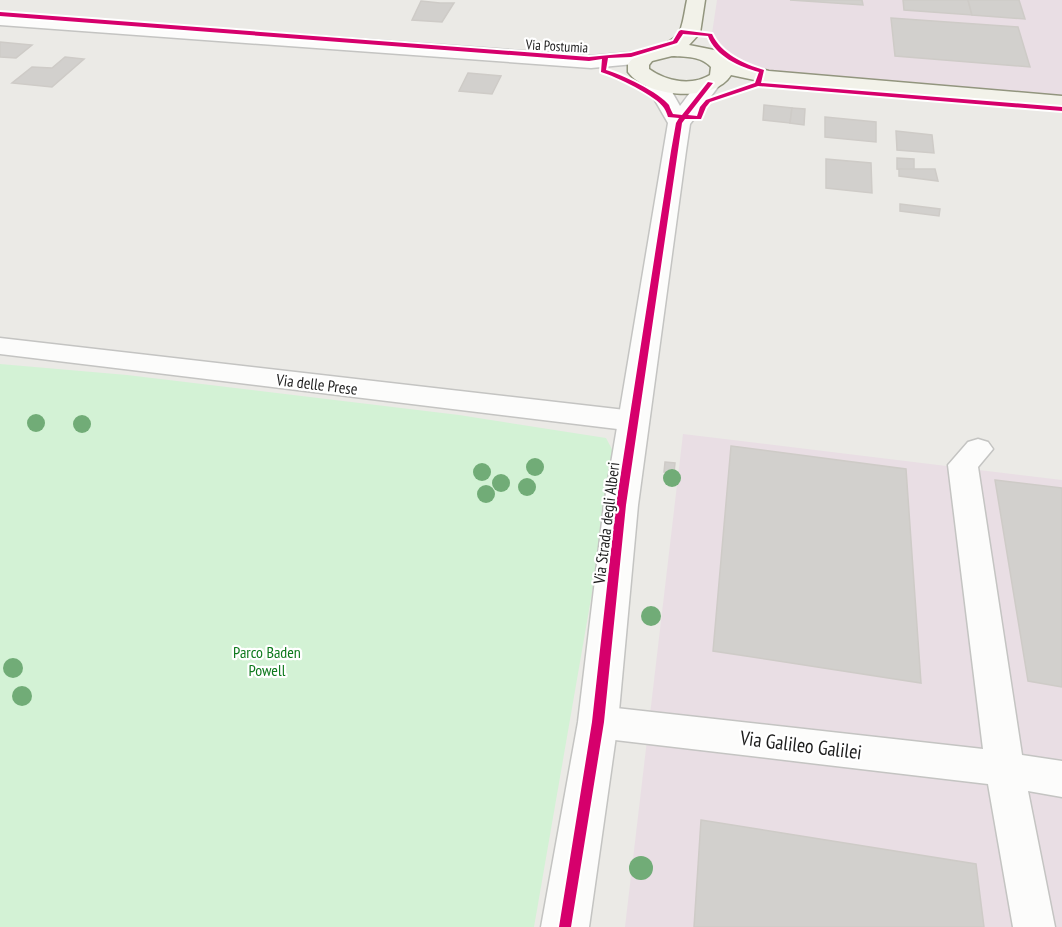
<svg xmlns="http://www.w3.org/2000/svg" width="1062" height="927" viewBox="0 0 1062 927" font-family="'PT Sans Narrow',sans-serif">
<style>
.industrial{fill:#e9dee4}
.park{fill:#d3f2d5}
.building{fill:#d2d0cd;stroke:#cecbc7;stroke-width:1.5}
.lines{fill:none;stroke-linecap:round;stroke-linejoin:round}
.minor-casing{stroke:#c4c4c2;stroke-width:3}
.tertiary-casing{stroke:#c4c4c2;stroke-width:3}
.secondary-casing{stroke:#92957e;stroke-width:3}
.minor{fill:#fcfcfb;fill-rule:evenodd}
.tertiary{fill:#fcfcfb;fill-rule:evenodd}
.secondary{fill:#f2f2e9;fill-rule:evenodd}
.cycleway-casing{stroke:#fff;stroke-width:4}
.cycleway{fill:#d6006c;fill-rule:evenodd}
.tree{fill:#71ac77}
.labels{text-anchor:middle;stroke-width:4.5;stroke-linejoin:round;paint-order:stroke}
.far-street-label{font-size:14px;fill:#1d1d1d;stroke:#fff}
.street-label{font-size:16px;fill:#1d1d1d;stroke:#fff}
.park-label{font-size:16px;fill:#0d791c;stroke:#fff}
.near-street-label{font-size:20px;fill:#1d1d1d;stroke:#fff}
</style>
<rect width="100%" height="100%" fill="#ebeae6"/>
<g class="industrial">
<polygon points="717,0 1062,0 1062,99 769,72 747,67 735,58 719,50 711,40"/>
<polygon points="683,434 1062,480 1062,927 625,927"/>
</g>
<polygon class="park" points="0,364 127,375 459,415 606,438 613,451 597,564 534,927 0,927"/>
<g class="building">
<polygon points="790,0 862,0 863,5"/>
<polygon points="903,0 968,0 972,15 904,10"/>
<polygon points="968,0 1019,0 1025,19 972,15"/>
<polygon points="421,1 440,3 454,3 442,22 412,20"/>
<polygon points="891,18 1018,27 1030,67 895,56"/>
<polygon points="0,42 32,45 16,58 0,57"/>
<polygon points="65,57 84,59 52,87 12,83 32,67 52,68"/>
<polygon points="468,73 501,76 492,94 459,91"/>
<polygon points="764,105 792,108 790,123 763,120"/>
<polygon points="792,108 805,109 804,125 790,123"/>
<polygon points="825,117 876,122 876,142 825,137"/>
<polygon points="896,131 932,135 934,153 897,150"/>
<polygon points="897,158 914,159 914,171 897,169"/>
<polygon points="826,159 871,163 872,193 826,188"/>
<polygon points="899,169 935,169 938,181 899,176"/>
<polygon points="900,204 940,209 939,216 900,211"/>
<polygon points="731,446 906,469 921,683 713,651"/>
<polygon points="665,462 675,463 674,473 664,472"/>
<polygon points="995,480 1062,488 1062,687 1028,681"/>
<polygon points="701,820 976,864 984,927 694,927"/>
</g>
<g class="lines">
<defs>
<g id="minor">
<polygon points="0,338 634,411 644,414 648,421 644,428 634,431 0,354"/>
<polygon points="978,439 988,442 993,449 978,467 1022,755 1062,761 1062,797 1028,791 1055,927 1013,927 988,784 598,738 585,733 579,722 585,711 598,706 983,749 948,465 968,442"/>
</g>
<g id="tertiary">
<polygon points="0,13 591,56 645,51 652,53 655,57 652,61 645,63 591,68 0,25"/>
<path d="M656 77 664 78 680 106C691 93 699 74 718 78L721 83 690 124 686 151 638 505 618 722 589 927H541L578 722 604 505 668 123 645 83 648 78Z"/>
</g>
<path id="secondary" d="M687 0H705L700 33 689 45 714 50 740 64 769 71 1062 96V110L769 83 731 75C714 103 647 98 628 72V64C641 45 673 50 681 28 684 19 685 9 687 0ZM672 56C686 57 701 56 711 67L710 75C692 86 667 82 649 69V65L652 61Z"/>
</defs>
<use href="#minor" class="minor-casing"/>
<use href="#tertiary" class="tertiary-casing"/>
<use href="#secondary" class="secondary-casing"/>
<use href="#minor" class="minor"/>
<use href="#tertiary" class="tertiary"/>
<use href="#secondary" class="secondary"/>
<defs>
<path id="cycleway" d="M0 12 589 57 631 53 673 41 679 31 681 30 712 34C721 54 744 64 764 70L761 83 1062 107V111L758 86 710 102 706 107 701 119H685L682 123 626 505 604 722 571 927H559L592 722 616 505 671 151 676 123 679 118 668 117C667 114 666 111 664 108 657 96 615 76 601 72L602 59 589 61 0 16ZM683 34 708 36C715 56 740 67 759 72L755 83 706 100 700 107 697 116 688 115 713 83 708 82 682 115 673 114C672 112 670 108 669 105 660 93 621 74 606 70L608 58 631 57 677 43Z"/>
</defs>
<use href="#cycleway" class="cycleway-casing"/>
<use href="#cycleway" class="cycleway"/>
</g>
<g class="tree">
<circle cx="36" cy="423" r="9"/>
<circle cx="82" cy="424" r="9"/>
<circle cx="535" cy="467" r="9"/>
<circle cx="482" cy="472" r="9"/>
<circle cx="672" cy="478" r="9"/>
<circle cx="501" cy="483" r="9"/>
<circle cx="527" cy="487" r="9"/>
<circle cx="486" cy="494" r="9"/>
<circle cx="651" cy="616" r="10"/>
<circle cx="13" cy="668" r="10"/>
<circle cx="22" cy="696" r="10"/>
<circle cx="641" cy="868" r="12"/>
</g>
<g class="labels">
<g class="far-street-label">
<text transform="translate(557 46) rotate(3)" y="5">Via Postumia</text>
</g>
<g class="street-label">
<text transform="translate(317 384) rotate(7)" y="6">Via delle Prese</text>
<text transform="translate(606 523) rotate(-83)" y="6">Via Strada degli Alberi</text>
</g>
<g class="park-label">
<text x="267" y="658">Parco Baden<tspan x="267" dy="18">Powell</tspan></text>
</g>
<g class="near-street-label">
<text transform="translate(801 745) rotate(7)" y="7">Via Galileo Galilei</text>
</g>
</g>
</svg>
